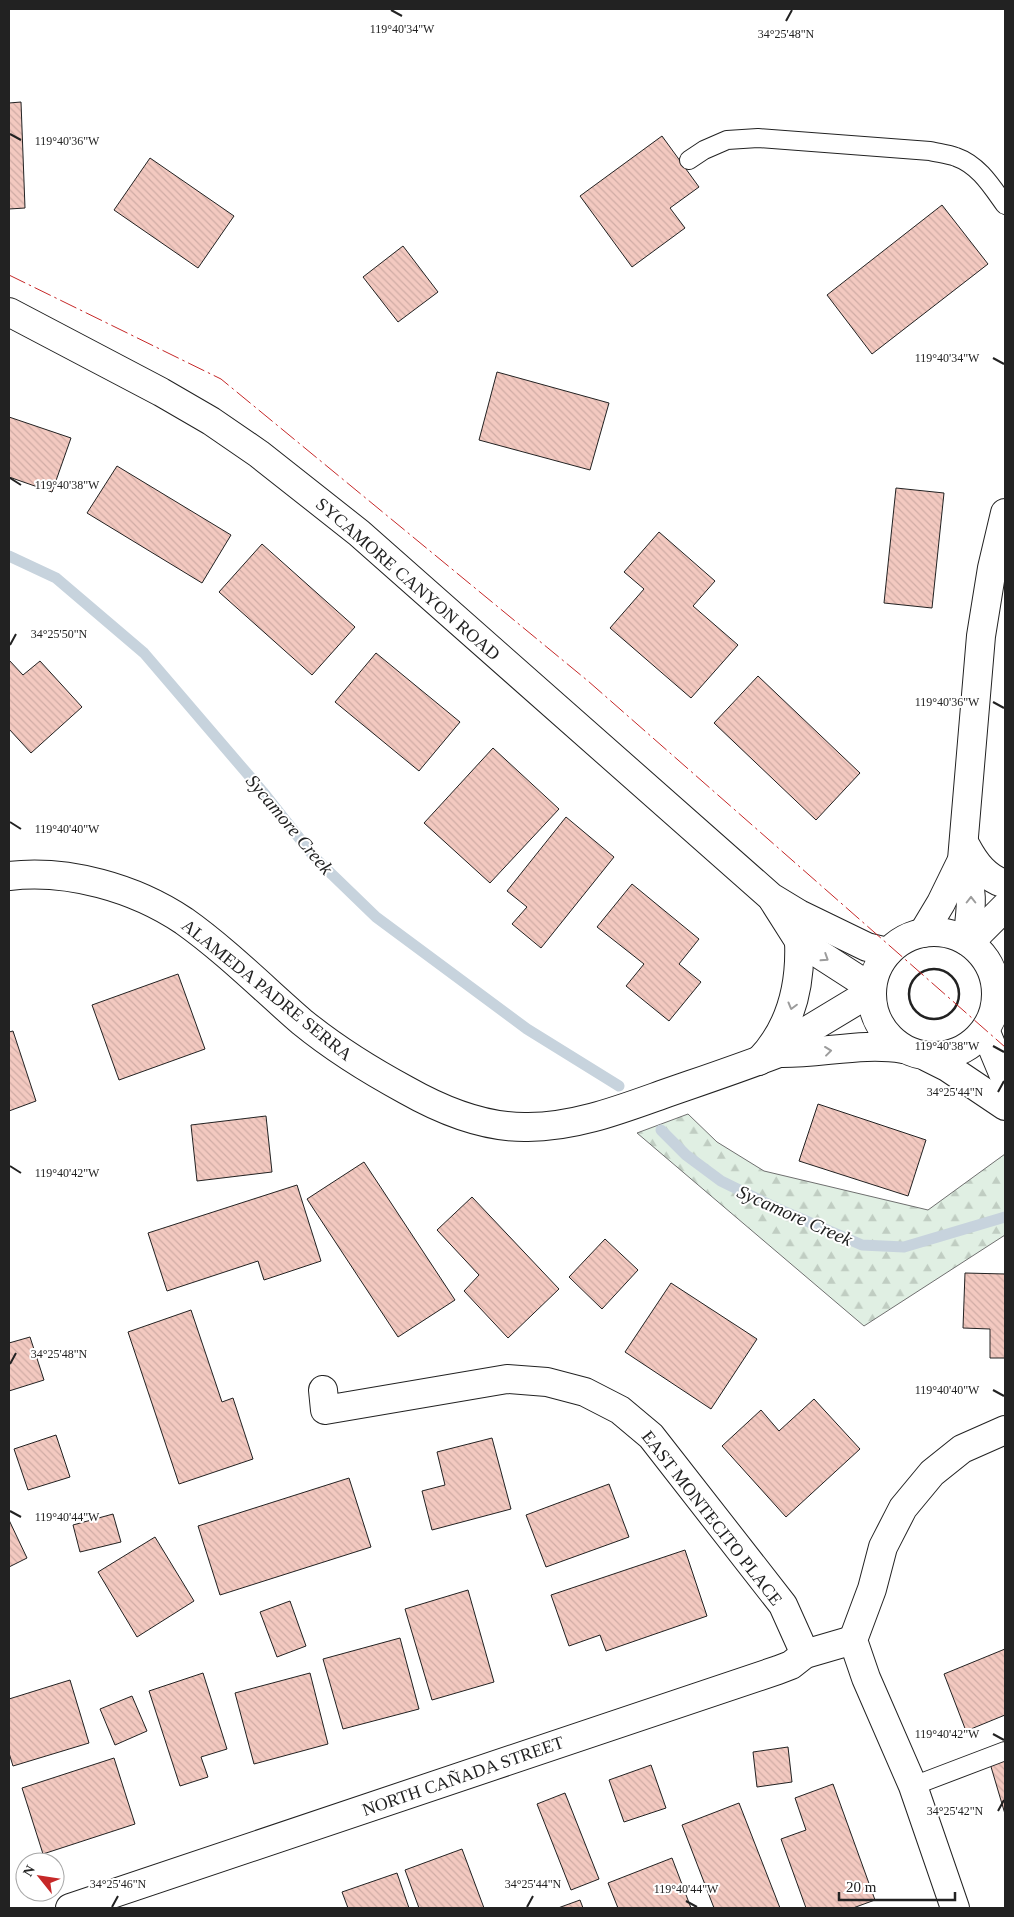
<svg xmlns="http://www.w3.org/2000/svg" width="1014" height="1917" viewBox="0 0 1014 1917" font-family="Georgia,serif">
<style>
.forest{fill:url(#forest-firs);stroke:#6f6f6f}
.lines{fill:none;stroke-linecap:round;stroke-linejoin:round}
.stream{stroke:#c7d3dd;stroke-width:11}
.building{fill:url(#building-back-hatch);stroke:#222}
.lane-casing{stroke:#222;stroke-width:20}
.street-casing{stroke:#222;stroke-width:30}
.secondary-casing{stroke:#222;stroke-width:30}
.lane{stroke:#fff;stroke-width:18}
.street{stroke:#fff;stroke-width:28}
.secondary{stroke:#fff;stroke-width:28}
.wall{stroke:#222;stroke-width:2.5}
.power{stroke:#c62828;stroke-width:1;stroke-dasharray:18 4 2.5 4;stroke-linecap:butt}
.oneway{stroke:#9c9c9c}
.ticks{fill:none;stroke:#222;stroke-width:2}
.labels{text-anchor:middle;stroke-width:4;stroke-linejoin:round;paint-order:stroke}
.street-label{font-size:18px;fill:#222;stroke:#fff}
.water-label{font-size:19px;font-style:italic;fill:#222;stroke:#fff}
.ticks-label{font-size:12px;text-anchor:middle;fill:#222;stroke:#fff;stroke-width:4;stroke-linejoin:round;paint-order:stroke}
</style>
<defs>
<pattern id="forest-firs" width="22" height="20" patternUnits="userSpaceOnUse" patternTransform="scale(1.25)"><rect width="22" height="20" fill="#e0efe3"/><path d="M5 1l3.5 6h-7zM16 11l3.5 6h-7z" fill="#c0cdc2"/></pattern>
<pattern id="building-back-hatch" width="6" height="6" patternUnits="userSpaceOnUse" patternTransform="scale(1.25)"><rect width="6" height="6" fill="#f3c9c0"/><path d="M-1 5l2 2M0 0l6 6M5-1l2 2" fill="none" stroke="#d0aca5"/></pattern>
</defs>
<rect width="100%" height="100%" fill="#fff"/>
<polygon class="forest" points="688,1114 717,1142 764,1171 928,1210 1005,1154 1005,1235 864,1326 637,1133"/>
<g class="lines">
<g class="stream">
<polyline points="9,556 56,578 144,653 263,792 315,858 376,917 527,1029 619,1086"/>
<polyline points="661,1130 686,1155 721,1181 774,1207 862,1245 904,1247 1005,1217"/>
</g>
</g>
<g class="building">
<polygon points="21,102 25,208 9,209 9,103"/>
<polygon points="662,136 699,187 670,208 685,228 632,267 580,196"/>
<polygon points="150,158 234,216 198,268 114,210"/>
<polygon points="942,205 988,264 872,354 827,295"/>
<polygon points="403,246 438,292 398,322 363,277"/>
<polygon points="497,372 609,403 590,470 479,440"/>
<polygon points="9,417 71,438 52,492 9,477"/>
<polygon points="117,466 231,535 202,583 87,513"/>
<polygon points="896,488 944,493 932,608 884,603"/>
<polygon points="659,532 715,581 693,606 738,645 691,698 610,628 644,589 624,572"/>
<polygon points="262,544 355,627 312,675 219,592"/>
<polygon points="376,653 460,722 419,771 335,702"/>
<polygon points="9,660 23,675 40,661 82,707 31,753 9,729"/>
<polygon points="758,676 860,773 816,820 714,723"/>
<polygon points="493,748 559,809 490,883 424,823"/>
<polygon points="566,817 614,857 541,948 512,924 527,907 507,891"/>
<polygon points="632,884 699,939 679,964 701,982 669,1021 626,986 644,964 597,927"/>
<polygon points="178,974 205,1049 119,1080 92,1005"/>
<polygon points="13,1031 36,1101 9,1111 9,1032"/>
<polygon points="818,1104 926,1140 908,1196 799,1161"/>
<polygon points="266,1116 272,1172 197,1181 191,1125"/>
<polygon points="364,1162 455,1300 398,1337 307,1199"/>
<polygon points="297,1185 321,1261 264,1280 258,1261 167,1291 148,1233"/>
<polygon points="472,1197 559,1289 508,1338 464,1291 479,1275 437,1230"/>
<polygon points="605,1239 638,1270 602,1309 569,1277"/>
<polygon points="965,1273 1005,1274 1005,1358 990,1358 990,1329 963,1328"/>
<polygon points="671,1283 757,1339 711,1409 625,1352"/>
<polygon points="191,1310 222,1402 233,1398 253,1459 179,1484 128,1332"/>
<polygon points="30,1337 44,1380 9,1391 9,1343"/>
<polygon points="814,1399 860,1449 786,1517 722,1446 761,1410 779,1431"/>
<polygon points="56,1435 70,1477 28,1490 14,1449"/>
<polygon points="492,1438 511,1509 432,1530 422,1491 445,1485 437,1452"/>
<polygon points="349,1478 371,1547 220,1595 198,1526"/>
<polygon points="609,1484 629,1537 546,1567 526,1515"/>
<polygon points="113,1514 121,1542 80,1552 73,1525"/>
<polygon points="9,1520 27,1558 9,1567"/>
<polygon points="155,1537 194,1601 137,1637 98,1572"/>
<polygon points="685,1550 707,1616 606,1651 600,1635 569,1646 551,1595"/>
<polygon points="468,1590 494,1682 432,1700 405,1609"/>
<polygon points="290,1601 306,1646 277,1657 260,1612"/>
<polygon points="400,1638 419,1709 343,1729 323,1659"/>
<polygon points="1005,1649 1005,1715 966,1731 944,1674"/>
<polygon points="203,1673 227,1749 201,1757 208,1777 180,1786 149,1691"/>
<polygon points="310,1673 328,1744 254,1764 235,1693"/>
<polygon points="70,1680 89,1743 13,1766 9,1753 9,1699"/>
<polygon points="132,1696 147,1731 115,1745 100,1709"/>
<polygon points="788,1747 792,1782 757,1787 753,1752"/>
<polygon points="1005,1755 1005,1814 989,1760"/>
<polygon points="114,1758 135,1824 43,1854 22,1788"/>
<polygon points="651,1765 666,1808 624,1822 609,1780"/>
<polygon points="833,1784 875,1900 853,1908 806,1908 781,1839 806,1830 795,1798"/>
<polygon points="565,1793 599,1879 571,1890 537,1804"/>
<polygon points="739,1803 780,1908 714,1908 682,1825"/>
<polygon points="462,1849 484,1908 419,1908 405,1870"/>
<polygon points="672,1858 691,1908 618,1908 608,1883"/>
<polygon points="397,1873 409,1908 348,1908 342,1892"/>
<polygon points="580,1900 583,1908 558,1908"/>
</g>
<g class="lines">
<defs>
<g id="lane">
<path d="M689 160 704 150 727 140 758 138 930 151C938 153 948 154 956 157 979 165 992 187 1005 205"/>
<polyline points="913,1786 1005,1751"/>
</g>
<g id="street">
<polyline points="323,1390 325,1410 507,1379 547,1382 585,1392 620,1410 651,1436 783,1605 805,1654"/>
<polyline points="70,1908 778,1670 791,1665 805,1654 853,1640"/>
</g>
<g id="secondary">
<polyline points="9,312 161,392 211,421 259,454 359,533 771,897 799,914 867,947 888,952"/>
<path d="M966 846C975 863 986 878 1005 884"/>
<path d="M962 860C975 890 971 910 967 941"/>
<path d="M9 876C68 869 135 888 184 921 225 950 264 989 302 1022 335 1049 369 1070 406 1090 443 1111 485 1128 528 1127 574 1127 619 1110 661 1095 701 1081 740 1068 779 1053 820 1054 863 1042 903 1049"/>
<polyline points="773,900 799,941 861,981 872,990"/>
<circle cx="934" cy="994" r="62"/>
<polyline points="923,933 941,903 962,860 981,636 992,568 1005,513"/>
<polyline points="970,942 1005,907"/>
<polyline points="985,1030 1005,1078"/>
<polyline points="779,1053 808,1030 871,992"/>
<polyline points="927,1057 947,1067 1005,1106"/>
<path d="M759 1061C791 1028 801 986 799 941"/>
<polyline points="955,1908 913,1786 866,1678 853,1640 872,1589 883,1547 903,1508 932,1473 962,1449 1005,1430"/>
</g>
</defs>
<use href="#lane" class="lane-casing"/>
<use href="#street" class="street-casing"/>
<use href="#secondary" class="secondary-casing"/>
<use href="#lane" class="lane"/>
<use href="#street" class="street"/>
<use href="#secondary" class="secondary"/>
<circle class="wall" cx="934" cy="994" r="25"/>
<polyline class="power" points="9,275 221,379 588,681 1005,1047"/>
</g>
<defs><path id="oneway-chevron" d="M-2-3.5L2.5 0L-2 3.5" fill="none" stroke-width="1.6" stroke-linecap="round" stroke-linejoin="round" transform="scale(1.25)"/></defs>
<g class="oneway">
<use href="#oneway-chevron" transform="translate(971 900) rotate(-90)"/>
<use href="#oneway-chevron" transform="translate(825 958) rotate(33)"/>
<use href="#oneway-chevron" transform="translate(792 1006) rotate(105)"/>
<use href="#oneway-chevron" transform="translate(828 1051) rotate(-7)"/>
</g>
<path class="ticks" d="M391 10 402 16M786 21 792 10M10 134 21 140M993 358 1004 364M10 478 21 485M10 645 16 634M993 702 1004 708M10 822 21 829M993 1046 1004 1052M998 1092 1004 1081M10 1166 21 1173M10 1364 16 1353M993 1390 1004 1396M10 1511 21 1517M993 1734 1004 1740M998 1811 1004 1800M686 1901 697 1907M112 1907 118 1896M527 1907 533 1896"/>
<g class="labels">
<g class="street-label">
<text transform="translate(408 579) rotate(41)" y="6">SYCAMORE CANYON ROAD</text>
<text transform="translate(267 990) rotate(39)" y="6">ALAMEDA PADRE SERRA</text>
<text transform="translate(712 1518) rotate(52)" y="6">EAST MONTECITO PLACE</text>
<text transform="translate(463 1776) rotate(-19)" y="6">NORTH CAÑADA STREET</text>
</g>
<g class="water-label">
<text transform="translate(290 824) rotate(50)" y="7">Sycamore Creek</text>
<text transform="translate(795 1215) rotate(24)" y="7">Sycamore Creek</text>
</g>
</g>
<g class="ticks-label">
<text x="402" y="33">119°40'34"W</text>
<text x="786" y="38">34°25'48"N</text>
<text x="67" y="145">119°40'36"W</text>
<text x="947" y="362">119°40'34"W</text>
<text x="67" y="489">119°40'38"W</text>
<text x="59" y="638">34°25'50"N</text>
<text x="947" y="706">119°40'36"W</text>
<text x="67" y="833">119°40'40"W</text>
<text x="947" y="1050">119°40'38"W</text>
<text x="955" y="1096">34°25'44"N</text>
<text x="67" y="1177">119°40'42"W</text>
<text x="59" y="1358">34°25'48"N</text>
<text x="947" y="1394">119°40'40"W</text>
<text x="67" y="1521">119°40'44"W</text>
<text x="947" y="1738">119°40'42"W</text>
<text x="955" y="1815">34°25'42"N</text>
<text x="118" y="1888">34°25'46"N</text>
<text x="533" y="1888">34°25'44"N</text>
<text x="686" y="1893">119°40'44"W</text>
</g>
<rect width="1014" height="1917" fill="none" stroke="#222222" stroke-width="20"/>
<g transform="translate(40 1877) rotate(300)"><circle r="24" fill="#ffffff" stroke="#a7a7a7"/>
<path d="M0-4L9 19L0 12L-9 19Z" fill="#c62828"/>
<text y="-8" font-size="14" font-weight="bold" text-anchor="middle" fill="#222222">N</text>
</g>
<path d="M839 1892v8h116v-8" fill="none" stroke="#222222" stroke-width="2.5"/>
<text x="846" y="1892" font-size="15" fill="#222222" stroke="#ffffff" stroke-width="4" paint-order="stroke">20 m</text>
</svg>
